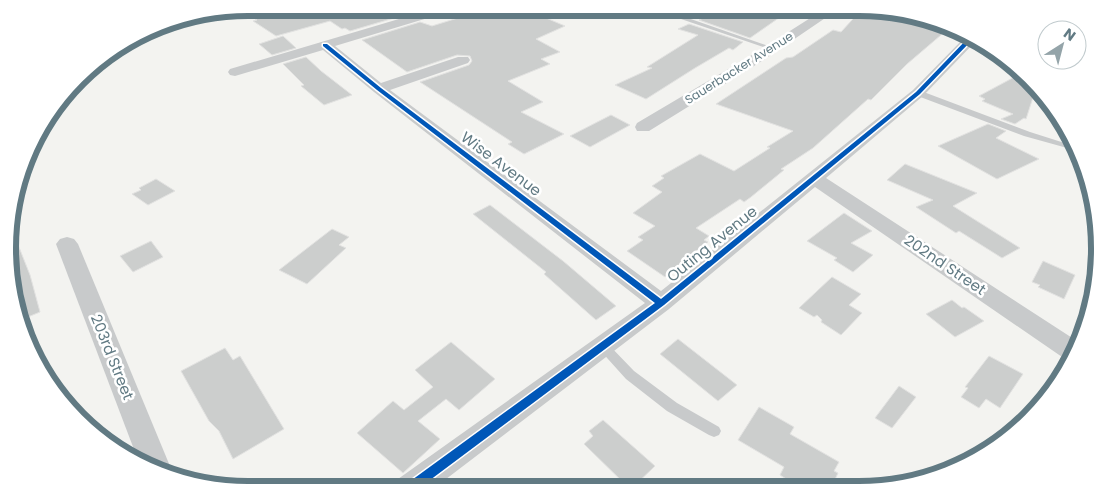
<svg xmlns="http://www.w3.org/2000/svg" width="1107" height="497" viewBox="0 0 1107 497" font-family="Poppins,sans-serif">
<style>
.building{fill:#cccecd;stroke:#e2e2e1}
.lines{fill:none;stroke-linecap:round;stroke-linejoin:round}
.service{fill:#c8cacb;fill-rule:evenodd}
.minor{fill:#c8cacb;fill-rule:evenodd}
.cycleway-casing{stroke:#fff;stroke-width:3}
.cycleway{fill:#0057b8;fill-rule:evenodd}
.labels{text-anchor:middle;stroke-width:5;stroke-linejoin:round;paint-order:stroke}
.far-street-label{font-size:12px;fill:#617a83;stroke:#fff}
.street-label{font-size:15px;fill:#617a83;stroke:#fff}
.rim{fill:none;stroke:#617a83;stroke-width:6}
</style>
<rect width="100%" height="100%" fill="#f3f3f0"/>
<g class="building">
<polygon points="293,8 315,8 327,16 359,8 391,8 404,15 350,31 345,28 342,29 330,21 276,36 253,21 257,20 255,19"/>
<polygon points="490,8 571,8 546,18 565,26 536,39 560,52 541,59 550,64 508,81 543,102 521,112 564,134 524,154 508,144 512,142 420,82 469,65 472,61 470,56 457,55 407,72 362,40 420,22 432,26"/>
<polygon points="740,8 793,8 750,38 699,20 720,10 739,17"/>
<polygon points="863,8 925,21 923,22 948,29 907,64 871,100 868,99 813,148 781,169 784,170 751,197 744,202 740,199 696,228 709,236 704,240 708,242 665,277 627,251 643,240 638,237 655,226 633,213 662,192 652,186 664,178 661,176 700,154 734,171 770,148 767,147 793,131 716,104 786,58 793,57 833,30 841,32"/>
<polygon points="689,24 743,42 733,50 729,48 695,68 646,99 615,85 652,68 647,67 698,35 678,29"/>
<polygon points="283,36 296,48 272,55 259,44"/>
<polygon points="306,57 321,71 352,95 324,105 301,86 304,85 283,64"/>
<polygon points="1020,74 1029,78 1036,88 1026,119 1024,118 1015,124 1001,119 1013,114 982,101 985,99 979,96"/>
<polygon points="611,115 630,125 590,147 570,136"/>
<polygon points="988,124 1006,131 996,138 1039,159 997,179 938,146"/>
<polygon points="905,164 977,193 953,206 1020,248 1002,258 959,231 956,233 916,207 933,200 887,180"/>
<polygon points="156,179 175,191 148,205 132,194 141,190 139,188"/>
<polygon points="490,205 563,261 616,306 596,320 544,274 546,272 473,214"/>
<polygon points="844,213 872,231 851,243 873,255 853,272 834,260 837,258 807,241"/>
<polygon points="11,227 30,275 40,312 23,319 10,280"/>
<polygon points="332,229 349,237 339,245 346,248 307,284 279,270"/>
<polygon points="151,241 163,257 133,272 120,256"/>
<polygon points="1043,261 1075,275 1064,299 1038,287 1040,285 1032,282"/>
<polygon points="832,277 861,294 849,305 862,313 841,335 821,322 822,320 817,315 814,317 799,308"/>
<polygon points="952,300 962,308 964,307 984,321 955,337 926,314"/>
<polygon points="678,339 737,385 718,401 660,354"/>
<polygon points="451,342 495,379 459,410 446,399 418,421 440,439 403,473 357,433 393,401 404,410 433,387 415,370"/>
<polygon points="225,348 233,360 240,356 284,429 233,459 219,431 209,421 181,371"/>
<polygon points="989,356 1023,374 1000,408 986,399 979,408 961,397 968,388 965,387"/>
<polygon points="899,386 916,397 892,428 875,418"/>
<polygon points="759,407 794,427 790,434 839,462 834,471 838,473 831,488 800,488 780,475 784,467 738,440"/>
<polygon points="603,420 655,466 632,488 629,488 584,444 593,436 589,431"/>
</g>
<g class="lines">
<g class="service">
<polygon points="681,17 685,17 774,48 769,49 681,19"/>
<polygon points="915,91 921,91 1030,132 1074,146 1078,151 1024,136 915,95"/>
<polygon points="603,341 607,343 634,371 677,403 719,427 721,431 719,435 714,437 709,435 667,411 626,379 599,349 597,346 599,343"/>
</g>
<g class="minor">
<polygon points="436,8 453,8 451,11 335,46 381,83 458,57 468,57 470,60 468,63 390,90 661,291 913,90 966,36 975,42 923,96 826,178 1080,343 1070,361 1065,359 815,187 669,309 433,489 394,489 398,479 645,303 374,92 323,50 235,76 230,75 228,72 230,69"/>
<polygon points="826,8 840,8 762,61 649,131 637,131 635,127 637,123 752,55"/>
<polygon points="67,237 74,239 78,244 172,471 170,474 157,471 138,460 56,244 60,239"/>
</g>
<defs>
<polygon id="cycleway" points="968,38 972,40 920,94 664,305 418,489 404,489 405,485 655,303 377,90 323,46 323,44 327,44 381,88 661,299 916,92"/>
</defs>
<use href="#cycleway" class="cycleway-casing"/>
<use href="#cycleway" class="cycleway"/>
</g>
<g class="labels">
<g class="far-street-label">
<text transform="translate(739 68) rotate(-32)" y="4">Sauerbacker Avenue</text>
</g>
<g class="street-label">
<text transform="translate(501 164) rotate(37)" y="5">Wise Avenue</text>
<text transform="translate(712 244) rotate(-39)" y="5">Outing Avenue</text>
<text transform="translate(945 265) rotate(34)" y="5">202nd Street</text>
<text transform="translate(112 357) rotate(68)" y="5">203rd Street</text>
</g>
</g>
<path d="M0 0H1107V497H0ZM248 16H859A232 232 0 0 1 1091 248V249A232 232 0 0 1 859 481H248A232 232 0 0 1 16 249V248A232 232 0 0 1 248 16Z" fill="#fff" fill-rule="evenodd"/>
<path class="rim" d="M248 16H859A232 232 0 0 1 1091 248V249A232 232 0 0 1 859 481H248A232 232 0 0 1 16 249V248A232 232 0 0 1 248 16Z"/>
<g transform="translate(1062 45) rotate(36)"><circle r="24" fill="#ffffff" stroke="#c0cacd"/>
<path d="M0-4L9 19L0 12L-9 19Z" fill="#94a4a9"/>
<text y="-8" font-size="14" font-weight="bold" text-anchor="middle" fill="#617a83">N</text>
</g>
</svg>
